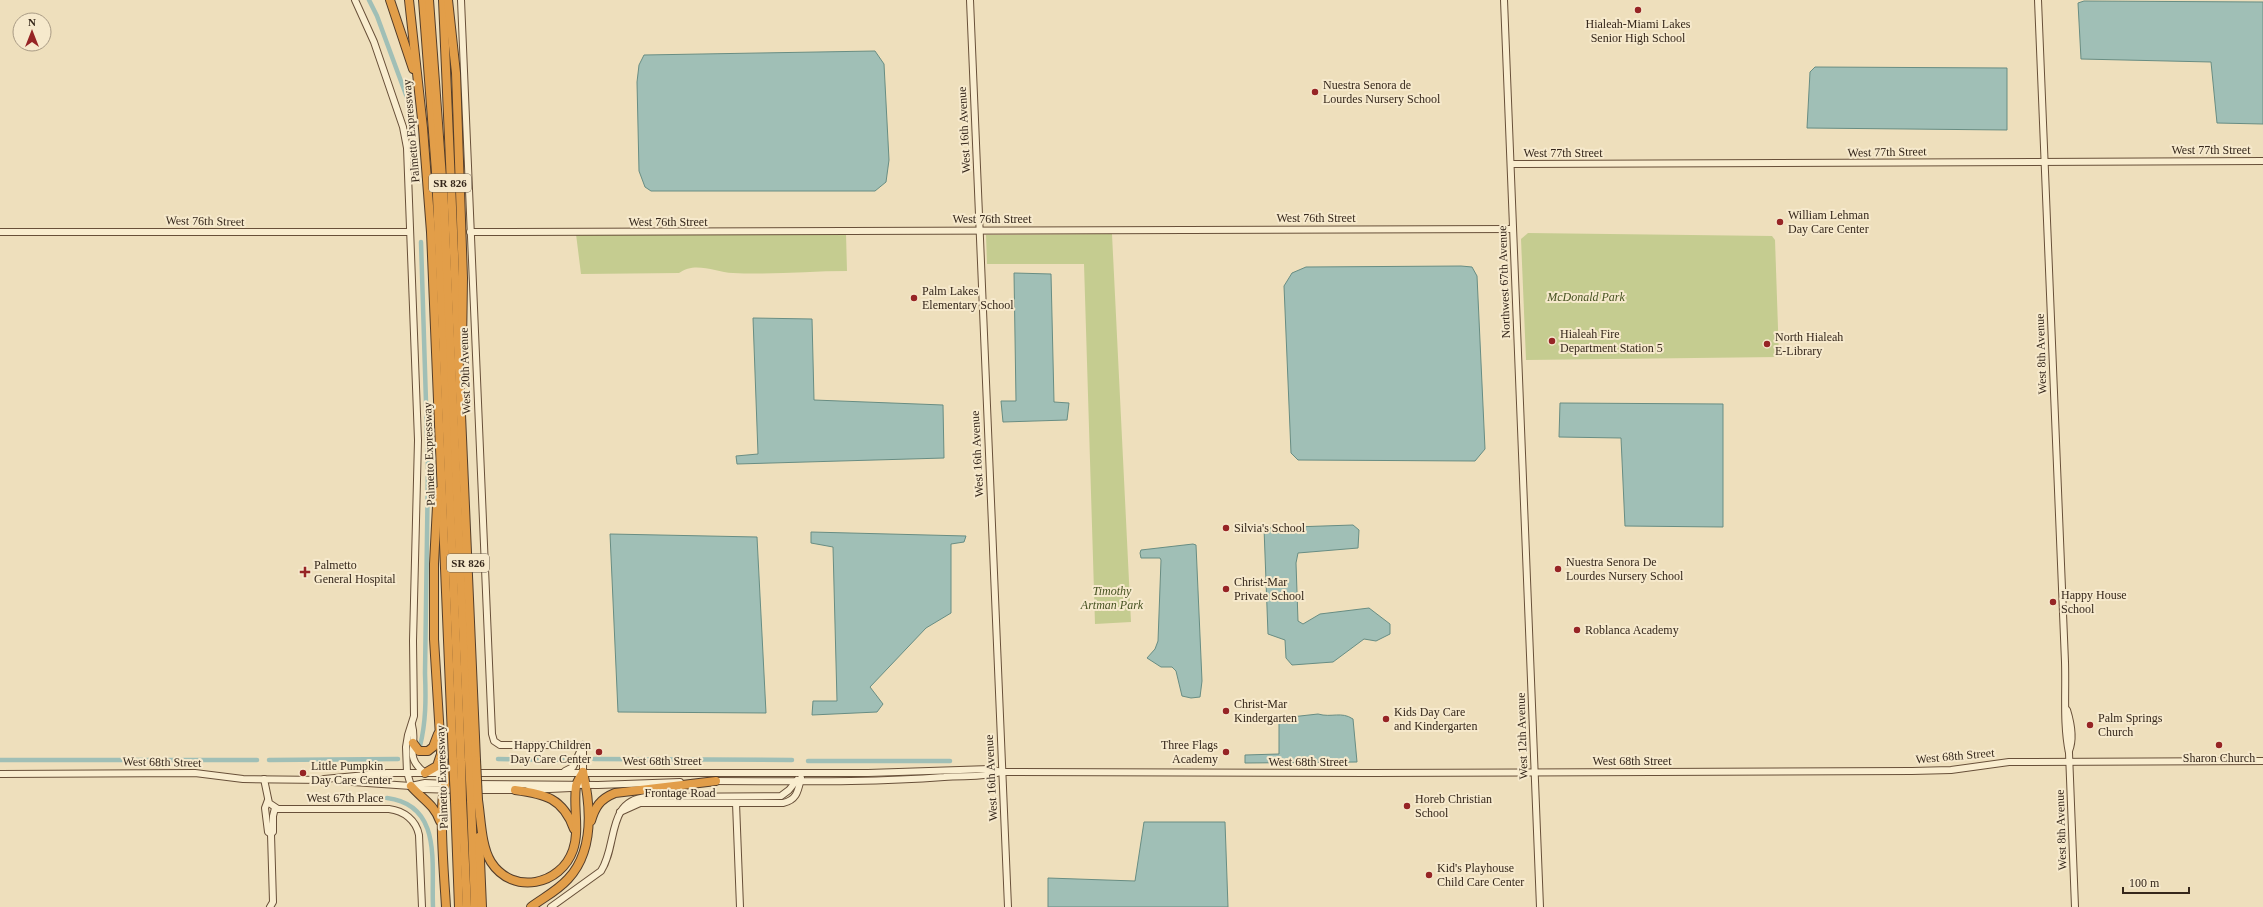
<svg xmlns="http://www.w3.org/2000/svg" width="2263" height="907" viewBox="0 0 2263 907" font-family="Georgia,serif">
<style>
.green{fill:#c5cc90}
.water{fill:#a0bfb6;stroke:#688d83}
.lines{fill:none;stroke-linecap:round;stroke-linejoin:round}
.canal{stroke:#a0bfb6;stroke-width:4.5}
.secondary-casing{stroke:#685039;stroke-width:8}
.highway-casing{stroke:#533d2a;stroke-width:10}
.secondary{stroke:#f9edcf;stroke-width:6}
.highway{stroke:#e29e49;stroke-width:8}
.highway-bridge-casing{stroke:#533d2a;stroke-width:10;stroke-linecap:butt}
.highway-bridge{stroke:#e29e49;stroke-width:8}
.poi-dot{fill:#962425;stroke:#f6e9cc;stroke-width:1.5}
.labels{text-anchor:middle;stroke-width:4;stroke-linejoin:round;paint-order:stroke}
.shield{fill:#f6e9cc;stroke:#6f6150;stroke-width:1}
.shield-label{font-size:11px;font-weight:bold;fill:#35271b}
.poi-label{font-size:12px;fill:#35271b;stroke:#f6e9cc;text-anchor:start}
.street-label{font-size:12px;fill:#35271b;stroke:#f6e9cc}
.park-label{font-size:12px;font-style:italic;fill:#465221;stroke:#f6e9cc}
</style>
<rect width="100%" height="100%" fill="#eedfbc"/>
<g class="green">
<path d="M846 233 847 271C809 271 770 275 733 273 715 272 695 261 679 273L581 274 576 234Z"/>
<polygon points="1528,233 1772,236 1775,240 1779,357 1526,360 1521,239"/>
<polygon points="1112,234 1131,622 1095,624 1084,264 987,264 986,235"/>
</g>
<g class="water">
<polygon points="2084,1 2263,2 2263,124 2217,123 2211,62 2081,59 2078,3"/>
<polygon points="875,51 884,64 889,160 886,182 875,191 651,191 645,187 639,171 637,82 639,65 644,55"/>
<polygon points="1815,67 2007,68 2007,130 1807,128 1810,72"/>
<polygon points="1461,266 1472,267 1477,276 1485,449 1475,461 1298,460 1291,453 1284,286 1292,273 1306,267"/>
<polygon points="1014,273 1051,274 1054,402 1069,403 1067,420 1003,422 1001,401 1016,401"/>
<polygon points="753,318 812,319 814,400 943,405 944,458 737,464 736,456 758,454"/>
<polygon points="1560,403 1723,404 1723,527 1625,526 1621,438 1559,437"/>
<polygon points="1353,525 1359,530 1358,548 1298,553 1296,563 1298,621 1303,624 1320,614 1369,608 1390,624 1390,634 1376,641 1364,639 1333,662 1292,665 1286,658 1285,640 1268,634 1264,528"/>
<polygon points="811,532 966,536 964,542 951,544 951,613 926,628 870,687 883,704 877,712 812,715 813,701 837,701 833,547 811,543"/>
<polygon points="610,534 757,537 766,713 618,712"/>
<polygon points="1193,544 1196,545 1202,681 1200,697 1191,698 1182,696 1176,671 1172,667 1161,667 1147,658 1155,649 1158,641 1161,560 1160,558 1141,558 1140,553 1141,550"/>
<path d="M1318 714C1332 718 1341 711 1353 719L1357 762 1245 763V755L1279 754V720L1282 718Z"/>
<polygon points="1144,822 1225,822 1228,907 1048,907 1048,878 1135,881"/>
</g>
<g class="lines">
<g class="canal">
<polyline points="369,0 377,16 409,103"/>
<path d="M420 746C426 722 426 699 425 673L428 467 421 242"/>
<polyline points="498,759 571,760"/>
<polyline points="594,759 792,760"/>
<polyline points="0,760 257,760"/>
<polyline points="269,760 398,759"/>
<polyline points="808,761 950,761"/>
<path d="M387 798C443 805 431 864 433 907"/>
</g>
<defs>
<g id="secondary">
<polyline points="355,0 374,42 403,127 407,148 418,440 413,641 414,716 408,735 406,747 407,772 411,786"/>
<polyline points="461,0 492,734 494,741 500,745 583,745"/>
<polyline points="970,0 1008,907"/>
<polyline points="1504,0 1540,907"/>
<path d="M2038 0 2065 662C2066 693 2063 724 2069 753L2075 907"/>
<polyline points="1511,164 2263,161"/>
<polyline points="0,232 410,232"/>
<polyline points="470,232 1513,229"/>
<path d="M2067 710C2071 723 2074 739 2069 751"/>
<path d="M412 725C418 746 403 756 425 773"/>
<polyline points="565,771 573,767 583,745"/>
<polyline points="583,772 583,748"/>
<polyline points="473,773 868,773 990,769 1001,772 1371,773 1912,771 1951,770 2009,762 2263,761"/>
<polyline points="0,774 195,773 243,779 327,780"/>
<path d="M264 779 269 803 278 809H389C404 811 416 820 419 835L422 907"/>
<polyline points="324,779 387,773 458,773"/>
<polyline points="338,781 411,786 425,783 449,784"/>
<path d="M712 781C789 781 866 783 944 777 963 775 983 778 1001 772"/>
<polyline points="474,784 598,785 680,782"/>
<polyline points="413,786 423,789 457,790"/>
<polyline points="474,790 519,790"/>
<polyline points="528,790 571,788"/>
<polyline points="268,800 265,808 268,832 271,834"/>
<polyline points="736,803 740,907"/>
<path d="M620 812 640 803H783C797 800 798 791 801 778"/>
<polyline points="270,907 273,902 271,834 273,832 273,816 275,808"/>
<path d="M551 907 601 871C618 845 606 801 646 797L781 796 789 790 797 780"/>
</g>
<g id="highway">
<polyline points="390,0 413,69"/>
<polyline points="409,0 423,128 431,232 453,760"/>
<polyline points="423,0 436,172 461,761"/>
<polyline points="429,0 444,205 469,760"/>
<polyline points="443,0 476,760"/>
<polyline points="448,0 456,73 463,278 462,346"/>
<polyline points="439,491 437,506 434,564 434,639 441,753 446,777 454,784"/>
<polyline points="413,743 419,751 428,751 433,747 438,734"/>
<polyline points="425,773 437,766 441,754"/>
<path d="M411 786C422 799 434 804 440 821"/>
<path d="M515 790C545 794 563 798 574 829"/>
<polyline points="455,800 459,907"/>
<polyline points="462,800 467,907"/>
<polyline points="471,800 475,907"/>
<path d="M478 800C481 819 481 846 491 862 513 896 561 885 573 850 580 830 573 807 576 786 577 781 581 776 583 772"/>
<path d="M591 821C595 807 600 799 615 793L716 781"/>
<polyline points="479,837 482,907"/>
<path d="M446 907C445 886 437 798 446 784 450 778 461 775 467 773"/>
<path d="M531 907C543 898 557 891 568 879 594 851 591 807 583 772"/>
</g>
</defs>
<use href="#secondary" class="secondary-casing"/>
<use href="#highway" class="highway-casing"/>
<use href="#secondary" class="secondary"/>
<use href="#highway" class="highway"/>
<defs>
<g id="highway-bridge">
<polyline points="453,760 455,800"/>
<polyline points="469,760 471,800"/>
<polyline points="476,760 478,800"/>
<polyline points="461,761 462,800"/>
</g>
</defs>
<use href="#highway-bridge" class="highway-bridge-casing"/>
<use href="#highway-bridge" class="highway-bridge"/>
</g>
<g class="poi-dot">
<circle cx="1638" cy="10" r="4"/>
<circle cx="1315" cy="92" r="4"/>
<circle cx="1780" cy="222" r="4"/>
<circle cx="914" cy="298" r="4"/>
<circle cx="1552" cy="341" r="4"/>
<circle cx="1767" cy="344" r="4"/>
<circle cx="1226" cy="528" r="4"/>
<circle cx="1558" cy="569" r="4"/>
<path d="M303 566h4v4h4v4h-4v4h-4v-4h-4v-4h4z"/>
<circle cx="1226" cy="589" r="4"/>
<circle cx="2053" cy="602" r="4"/>
<circle cx="1577" cy="630" r="4"/>
<circle cx="1226" cy="711" r="4"/>
<circle cx="1386" cy="719" r="4"/>
<circle cx="2090" cy="725" r="4"/>
<circle cx="2219" cy="745" r="4"/>
<circle cx="599" cy="752" r="4"/>
<circle cx="1226" cy="752" r="4"/>
<circle cx="303" cy="773" r="4"/>
<circle cx="1407" cy="806" r="4"/>
<circle cx="1429" cy="875" r="4"/>
</g>
<g class="labels">
<g class="shield">
<rect x="429" y="174" width="42" height="18" rx="3"/>
<rect x="447" y="554" width="42" height="18" rx="3"/>
</g>
<g class="shield-label">
<text x="450" y="187">SR 826</text>
<text x="468" y="567">SR 826</text>
</g>
<g class="poi-label">
<text x="1638" y="28" text-anchor="middle">Hialeah-Miami Lakes<tspan x="1638" dy="14">Senior High School</tspan></text>
<text x="1323" y="89">Nuestra Senora de<tspan x="1323" dy="14">Lourdes Nursery School</tspan></text>
<text x="1788" y="219">William Lehman<tspan x="1788" dy="14">Day Care Center</tspan></text>
<text x="922" y="295">Palm Lakes<tspan x="922" dy="14">Elementary School</tspan></text>
<text x="1560" y="338">Hialeah Fire<tspan x="1560" dy="14">Department Station 5</tspan></text>
<text x="1775" y="341">North Hialeah<tspan x="1775" dy="14">E-Library</tspan></text>
<text x="1234" y="532">Silvia's School</text>
<text x="1566" y="566">Nuestra Senora De<tspan x="1566" dy="14">Lourdes Nursery School</tspan></text>
<text x="314" y="569">Palmetto<tspan x="314" dy="14">General Hospital</tspan></text>
<text x="1234" y="586">Christ-Mar<tspan x="1234" dy="14">Private School</tspan></text>
<text x="2061" y="599">Happy House<tspan x="2061" dy="14">School</tspan></text>
<text x="1585" y="634">Roblanca Academy</text>
<text x="1234" y="708">Christ-Mar<tspan x="1234" dy="14">Kindergarten</tspan></text>
<text x="1394" y="716">Kids Day Care<tspan x="1394" dy="14">and Kindergarten</tspan></text>
<text x="2098" y="722">Palm Springs<tspan x="2098" dy="14">Church</tspan></text>
<text x="591" y="749" text-anchor="end">Happy Children<tspan x="591" dy="14">Day Care Center</tspan></text>
<text x="1218" y="749" text-anchor="end">Three Flags<tspan x="1218" dy="14">Academy</tspan></text>
<text x="2219" y="762" text-anchor="middle">Sharon Church</text>
<text x="311" y="770">Little Pumpkin<tspan x="311" dy="14">Day Care Center</tspan></text>
<text x="1415" y="803">Horeb Christian<tspan x="1415" dy="14">School</tspan></text>
<text x="1437" y="872">Kid's Playhouse<tspan x="1437" dy="14">Child Care Center</tspan></text>
</g>
<g class="street-label">
<text transform="translate(964 130) rotate(-93)" y="4">West 16th Avenue</text>
<text transform="translate(411 131) rotate(-95)" y="4">Palmetto Expressway</text>
<text x="2211" y="154">West 77th Street</text>
<text transform="translate(1887 152) rotate(-1)" y="4">West 77th Street</text>
<text x="1563" y="157">West 77th Street</text>
<text x="1316" y="222">West 76th Street</text>
<text x="992" y="223">West 76th Street</text>
<text transform="translate(205 221) rotate(1)" y="4">West 76th Street</text>
<text x="668" y="226">West 76th Street</text>
<text transform="translate(1504 282) rotate(-92)" y="4">Northwest 67th Avenue</text>
<text transform="translate(2041 354) rotate(-92)" y="4">West 8th Avenue</text>
<text transform="translate(465 371) rotate(-92)" y="4">West 20th Avenue</text>
<text transform="translate(429 454) rotate(-92)" y="4">Palmetto Expressway</text>
<text transform="translate(977 454) rotate(-93)" y="4">West 16th Avenue</text>
<text transform="translate(1522 736) rotate(-92)" y="4">West 12th Avenue</text>
<text transform="translate(1955 756) rotate(-5)" y="4">West 68th Street</text>
<text x="662" y="765">West 68th Street</text>
<text x="1632" y="765">West 68th Street</text>
<text transform="translate(162 762) rotate(1)" y="4">West 68th Street</text>
<text x="1308" y="766">West 68th Street</text>
<text transform="translate(442 777) rotate(-92)" y="4">Palmetto Expressway</text>
<text transform="translate(991 778) rotate(-93)" y="4">West 16th Avenue</text>
<text x="680" y="797">Frontage Road</text>
<text x="345" y="802">West 67th Place</text>
<text transform="translate(2061 830) rotate(-92)" y="4">West 8th Avenue</text>
</g>
<g class="park-label">
<text x="1586" y="301">McDonald Park</text>
<text x="1112" y="595">Timothy<tspan x="1112" dy="14">Artman Park</tspan></text>
</g>
</g>
<g transform="translate(32 32)"><circle r="19" fill="#f6e9cc" stroke="#a99b85"/>
<path d="M0-3L7 15L0 10L-7 15Z" fill="#962425"/>
<text y="-6" font-size="11" font-weight="bold" text-anchor="middle" fill="#35271b">N</text>
</g>
<path d="M2123 887v6h66v-6" fill="none" stroke="#35271b" stroke-width="2"/>
<text x="2129" y="887" font-size="12" fill="#35271b" stroke="#f6e9cc" stroke-width="3" paint-order="stroke">100 m</text>
</svg>
